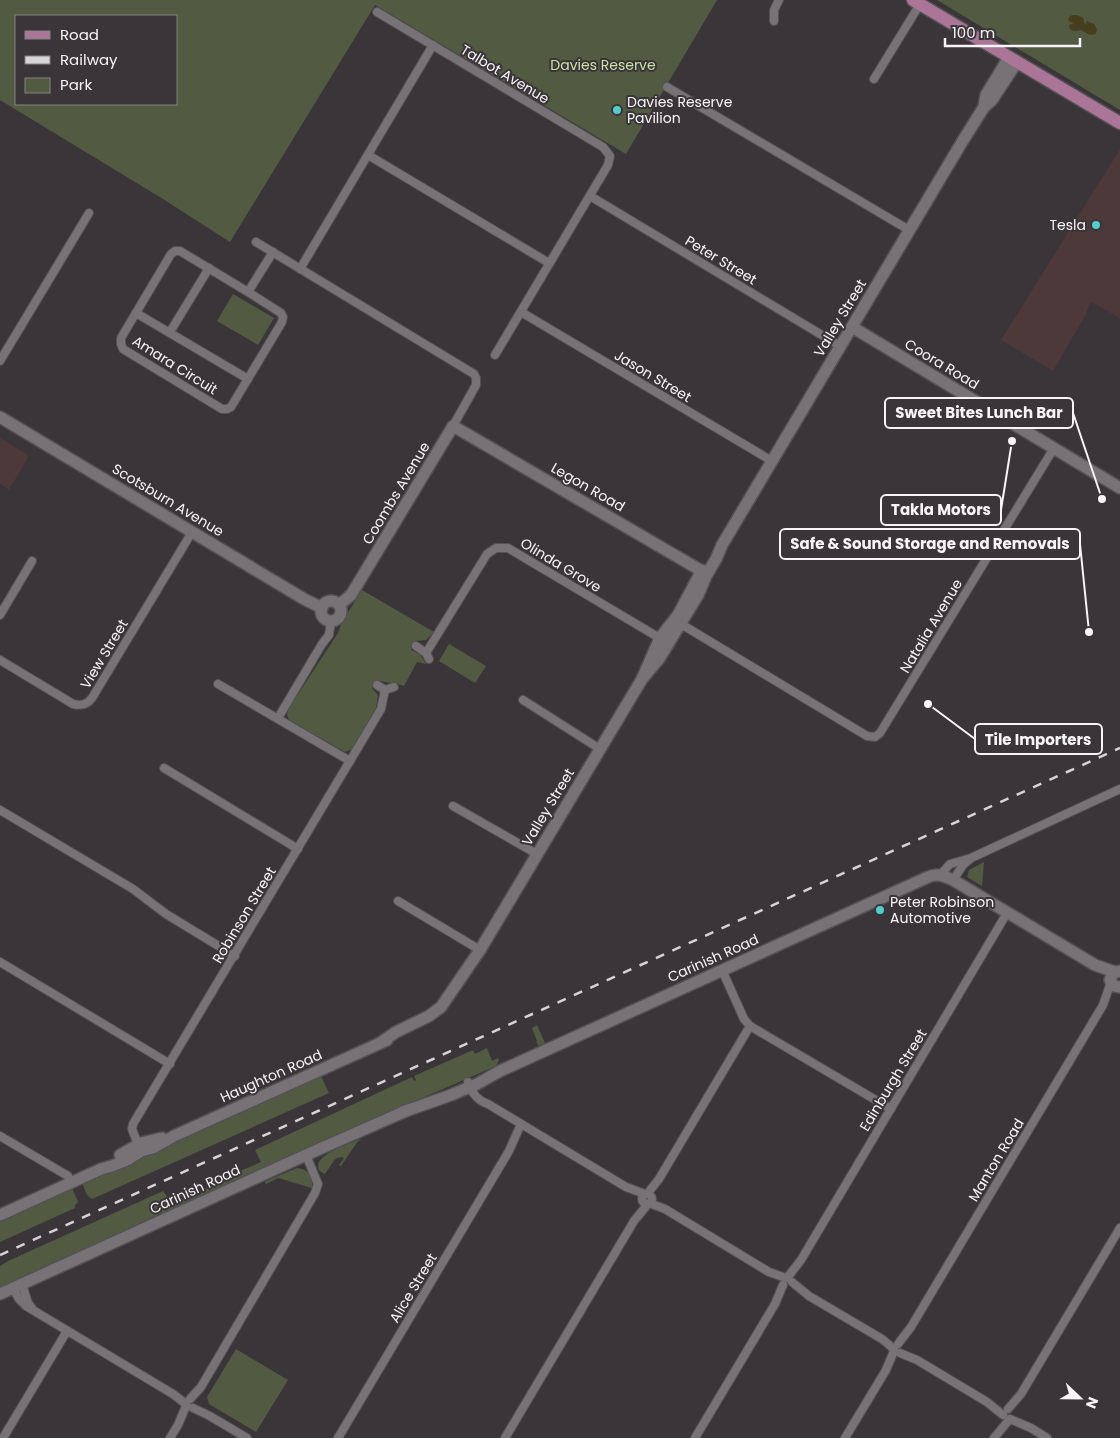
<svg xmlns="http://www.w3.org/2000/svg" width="1120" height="1438" viewBox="0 0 1120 1438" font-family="Poppins,sans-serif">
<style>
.commercial{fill:#4d383a}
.green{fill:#525b42;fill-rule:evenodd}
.sand{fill:#473e1e}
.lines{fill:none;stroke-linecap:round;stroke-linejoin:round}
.street-casing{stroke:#535154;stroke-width:10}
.secondary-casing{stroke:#535154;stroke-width:14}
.primary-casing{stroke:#535154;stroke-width:15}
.street{stroke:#767276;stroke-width:8}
.secondary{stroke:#767276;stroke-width:11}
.primary{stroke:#aa7596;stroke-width:12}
.rail{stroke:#d6d4d7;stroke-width:2.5;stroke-dasharray:9 9;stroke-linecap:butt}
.poi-dot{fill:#53cdc9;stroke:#393539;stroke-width:2}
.labels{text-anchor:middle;stroke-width:4;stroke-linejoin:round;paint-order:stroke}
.park-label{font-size:14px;fill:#c9e1a0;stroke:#393539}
.street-label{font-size:14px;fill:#f6f4f7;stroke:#393539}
.poi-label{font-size:14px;fill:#f6f4f7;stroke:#393539;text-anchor:start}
.leader{fill:none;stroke:#f6f4f7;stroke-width:2}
.callout-dot{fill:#f6f4f7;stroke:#393539;stroke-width:2}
.callout{fill:#393539;stroke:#f6f4f7;stroke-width:2}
.callout-label{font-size:15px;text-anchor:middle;font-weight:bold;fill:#f6f4f7}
</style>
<rect width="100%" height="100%" fill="#393539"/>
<g class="commercial">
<polygon points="1120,149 1120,318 1091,302 1084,318 1053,371 1001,340"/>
<polygon points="0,438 29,456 9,490 0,484"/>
</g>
<g class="green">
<path d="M0 0H717L626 154 375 5 230 242 163 199 0 100ZM16 16H176V104H16Z"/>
<polygon points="937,0 1120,0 1120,110"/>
<polygon points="233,294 274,318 258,345 217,321"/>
<path d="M362 590 434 632 426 640 415 641 411 650 420 654 426 664 417 662 404 686C395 682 386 683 376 680L372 688 378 695 376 708 352 749 345 752 289 720 287 714 289 708 338 633 342 622Z"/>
<polygon points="449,644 486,666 475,683 439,661"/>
<polygon points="984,862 982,886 967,877 969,870"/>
<polygon points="537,1025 545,1043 539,1046 536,1042 537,1041 532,1028"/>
<polygon points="487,1048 492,1061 498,1058 499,1060 496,1066 305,1149 0,1289 0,1266 8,1261 163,1191 173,1205 188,1195 208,1188 219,1180 261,1162 255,1150 412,1077 414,1081 416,1080 414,1076 473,1050 475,1054"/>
<polygon points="321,1076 329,1093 92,1199 87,1195 82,1183 138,1156"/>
<path d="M358 1140H363L358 1141 341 1166 339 1165 344 1158 341 1157 335 1159 325 1174C320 1172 318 1170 318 1165 319 1154 348 1144 358 1140Z"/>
<path d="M297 1168C308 1169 314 1177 312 1188L278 1178 266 1184 265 1183 266 1181Z"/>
<polygon points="72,1188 78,1202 75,1205 75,1208 0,1242 0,1220"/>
<polygon points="236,1349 288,1380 256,1432 209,1404 207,1397"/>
</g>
<polygon class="sand" points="1073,15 1077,15 1083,18 1085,25 1087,21 1094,24 1097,29 1096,34 1090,35 1081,30 1074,31 1070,29 1069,25 1074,23 1070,22 1068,20 1070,16"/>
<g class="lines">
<defs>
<g id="street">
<polyline points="377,12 603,147 610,156 608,165 495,355"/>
<polyline points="774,21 774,10 779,0"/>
<polyline points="874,79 920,4"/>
<polyline points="667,87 909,230"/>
<polyline points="368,155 549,263"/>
<polyline points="590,196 840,346"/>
<polyline points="256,242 474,374 476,378 476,385 453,426"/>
<polyline points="300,269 433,45"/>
<polyline points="248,292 281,313 283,317 282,322 231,407 227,409 222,409 123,349 121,344 121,338 171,254 175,251 180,251 248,292 273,252"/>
<polyline points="521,312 772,461"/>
<polyline points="136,313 248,379"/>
<polyline points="170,332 209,268"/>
<polyline points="0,361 89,213"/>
<polyline points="0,615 32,561"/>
<polyline points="676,621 867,736 875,737 880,733 1054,448"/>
<polyline points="416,646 426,653 429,659"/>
<polyline points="426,653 487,554 496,548 508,548 663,640"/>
<path d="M0 660 73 704C81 706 87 705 92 698L192 532"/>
<polyline points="218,684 350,761"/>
<polyline points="377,685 385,690 394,687"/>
<polyline points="523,700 600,749"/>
<polyline points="278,718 322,644 329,635 331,622"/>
<polyline points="164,768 298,849"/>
<polyline points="453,806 537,854"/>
<polyline points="0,810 133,889 166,914 235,956"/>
<polyline points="940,875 950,864 971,858 1120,789"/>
<polyline points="953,880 963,865 970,859"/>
<polyline points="398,901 480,950"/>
<polyline points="0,962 170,1064"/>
<polyline points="722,970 744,1019 750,1026 891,1109"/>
<path d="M468 1082C471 1092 478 1101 488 1104L626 1187 645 1194"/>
<polyline points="0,1136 68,1176 70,1183"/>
<polyline points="139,1147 132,1129 133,1124 381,709 385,690"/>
<polyline points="647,1194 659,1179 750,1026"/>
<circle cx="647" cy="1199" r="5"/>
<polyline points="649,1203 665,1209 769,1272 786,1278"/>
<polyline points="787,1278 801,1260 1007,913"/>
<polyline points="792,1282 809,1296 882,1339 894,1349"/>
<polyline points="22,1284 28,1303 32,1308"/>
<polyline points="13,1288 19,1299 26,1306 173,1394 186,1404"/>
<polyline points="898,1344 911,1327 1103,1005 1111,982"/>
<polyline points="900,1353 917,1360 987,1402 1003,1415"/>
<polyline points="190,1399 201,1387 315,1193 318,1184 306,1155"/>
<polyline points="193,1408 208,1415 247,1438"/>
<polyline points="1008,1409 1021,1394 1120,1228"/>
<polyline points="1010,1419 1031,1428 1047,1438"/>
<polyline points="3,1438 67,1331"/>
<polyline points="170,1438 178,1425 186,1406"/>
<polyline points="338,1438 509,1151 521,1124"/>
<polyline points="505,1438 634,1221 648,1204"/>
<polyline points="695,1438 775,1304 783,1285"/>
<polyline points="845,1438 886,1370 894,1351"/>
<polyline points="994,1438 1009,1420"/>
</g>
<g id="secondary">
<polyline points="984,107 986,95 1009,57"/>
<polyline points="852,327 1120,488"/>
<polyline points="0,417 304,599 322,608"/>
<circle cx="331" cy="611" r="10"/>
<polyline points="339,605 351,595 453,426 707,574"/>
<polyline points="642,679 659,659 698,595 706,576 716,559 722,545 962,142 984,107 992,100 1017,62"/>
<polyline points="1120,971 1113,973 1110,980 1114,986 1120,987"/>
<polyline points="380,1043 396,1032 429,1016 441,1007 480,950 642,679 660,638 678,615 702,570"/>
<path d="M403 1112 451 1095 477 1084 500 1071 926 878C937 873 942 875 953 880L1095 965 1115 972"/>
<polyline points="120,1155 141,1143 162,1138"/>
<polyline points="0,1215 101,1169 112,1166 127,1160 141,1151 153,1148 174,1136 387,1040"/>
<polyline points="0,1294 306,1155 408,1110"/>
</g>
<polyline id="primary" points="913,0 1120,123"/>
</defs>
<use href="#street" class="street-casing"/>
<use href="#secondary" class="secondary-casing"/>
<use href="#primary" class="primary-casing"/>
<use href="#street" class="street"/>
<use href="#secondary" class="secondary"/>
<use href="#primary" class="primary"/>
<polyline class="rail" points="0,1255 1120,748"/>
</g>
<g class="poi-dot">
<circle cx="617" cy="110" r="5"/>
<circle cx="1096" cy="225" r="5"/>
<circle cx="880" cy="910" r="5"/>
</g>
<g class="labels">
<g class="park-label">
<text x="603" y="70">Davies Reserve</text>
</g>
<g class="street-label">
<text transform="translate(505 74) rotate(31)" y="5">Talbot Avenue</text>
<text transform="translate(721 260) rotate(31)" y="5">Peter Street</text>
<text transform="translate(840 318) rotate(-59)" y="5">Valley Street</text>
<text transform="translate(942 364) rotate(31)" y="5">Coora Road</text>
<text transform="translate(175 365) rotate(32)" y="5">Amara Circuit</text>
<text transform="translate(653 376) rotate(31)" y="5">Jason Street</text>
<text transform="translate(588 487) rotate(30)" y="5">Legon Road</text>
<text transform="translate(396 493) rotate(-59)" y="5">Coombs Avenue</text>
<text transform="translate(168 500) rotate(31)" y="5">Scotsburn Avenue</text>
<text transform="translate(561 565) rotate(31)" y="5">Olinda Grove</text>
<text transform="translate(931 626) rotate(-59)" y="5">Natalia Avenue</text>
<text transform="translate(104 654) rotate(-59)" y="5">View Street</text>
<text transform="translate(548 807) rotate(-59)" y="5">Valley Street</text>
<text transform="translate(244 915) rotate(-59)" y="5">Robinson Street</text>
<text transform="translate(713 958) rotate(-24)" y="5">Carinish Road</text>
<text transform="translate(271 1076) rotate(-24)" y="5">Haughton Road</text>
<text transform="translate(893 1080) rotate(-59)" y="5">Edinburgh Street</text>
<text transform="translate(996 1160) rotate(-59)" y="5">Manton Road</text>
<text transform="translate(195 1189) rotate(-25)" y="5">Carinish Road</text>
<text transform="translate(413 1288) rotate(-59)" y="5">Alice Street</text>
</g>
<g class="poi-label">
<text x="627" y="107">Davies Reserve<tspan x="627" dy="16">Pavilion</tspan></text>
<text x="1086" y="230" text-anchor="end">Tesla</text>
<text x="890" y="907">Peter Robinson<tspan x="890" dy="16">Automotive</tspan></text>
</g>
</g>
<path class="leader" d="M1102 499L1073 413M1012 441L1001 510M1089 632L1080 544M928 704L975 739"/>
<g class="callout-dot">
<circle cx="1102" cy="499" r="5"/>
<circle cx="1012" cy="441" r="5"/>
<circle cx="1089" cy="632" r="5"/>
<circle cx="928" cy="704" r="5"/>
</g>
<g class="callout">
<rect x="885" y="398" width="188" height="30" rx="5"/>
<rect x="881" y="495" width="120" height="30" rx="5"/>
<rect x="780" y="529" width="300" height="30" rx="5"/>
<rect x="975" y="724" width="127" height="30" rx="5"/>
</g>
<g class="callout-label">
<text x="979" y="418">Sweet Bites Lunch Bar</text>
<text x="941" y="515">Takla Motors</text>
<text x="930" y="549">Safe &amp; Sound Storage and Removals</text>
<text x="1038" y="745">Tile Importers</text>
</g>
<rect x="15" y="15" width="162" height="90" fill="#393539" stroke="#858185"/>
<rect x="25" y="31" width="25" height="8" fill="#aa7596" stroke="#858185"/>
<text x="60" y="40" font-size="15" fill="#f6f4f7">Road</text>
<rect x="25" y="56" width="25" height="8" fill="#d6d4d7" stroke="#858185"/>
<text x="60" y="65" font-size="15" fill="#f6f4f7">Railway</text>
<rect x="25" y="78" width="25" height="15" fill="#525b42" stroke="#858185"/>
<text x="60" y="90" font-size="15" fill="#f6f4f7">Park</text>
<g transform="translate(1080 1398) rotate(112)" stroke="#393539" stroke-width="4" paint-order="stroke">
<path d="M0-4L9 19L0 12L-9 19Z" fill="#f6f4f7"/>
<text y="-8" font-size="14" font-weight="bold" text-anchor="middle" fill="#f6f4f7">N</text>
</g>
<path d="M945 38v8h135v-8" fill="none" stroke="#f6f4f7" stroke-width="2.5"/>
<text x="952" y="38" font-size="15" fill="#f6f4f7" stroke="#393539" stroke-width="4" paint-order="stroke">100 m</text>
</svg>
